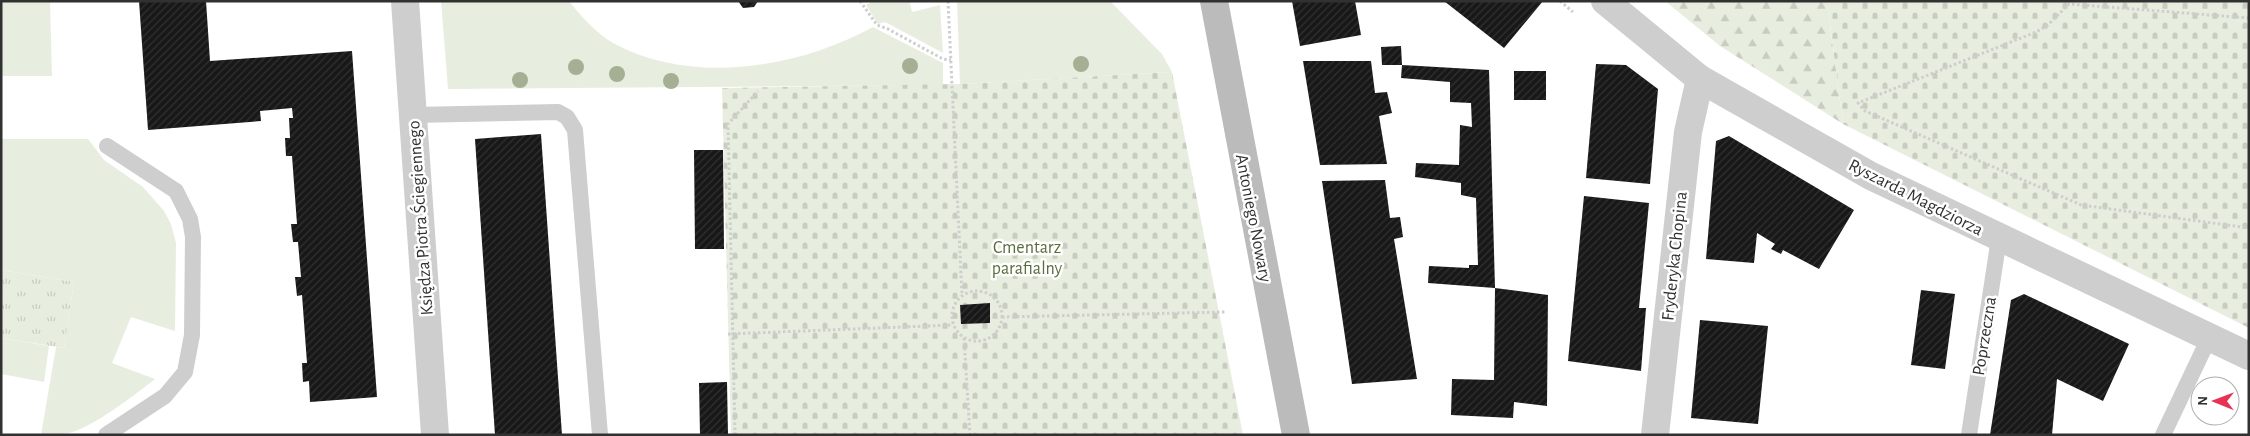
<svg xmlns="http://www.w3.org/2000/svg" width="2250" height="436" viewBox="0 0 2250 436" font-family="'Alegreya Sans',sans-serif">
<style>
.grass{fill:#e8eedf}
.forest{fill:url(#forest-firs)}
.cemetery{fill:url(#cemetery-stones)}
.park{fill:url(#park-tufts)}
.building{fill:url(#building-hatch)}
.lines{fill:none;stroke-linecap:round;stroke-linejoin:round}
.path{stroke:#cecece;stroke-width:3;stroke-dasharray:2.5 2.5;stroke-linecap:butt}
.lane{stroke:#cecece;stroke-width:16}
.street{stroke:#cecece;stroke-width:28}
.secondary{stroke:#bbb;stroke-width:28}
.tree{fill:#a4af94}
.labels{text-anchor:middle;stroke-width:5;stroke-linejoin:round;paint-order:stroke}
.street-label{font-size:18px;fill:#313131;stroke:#fff}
.park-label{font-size:18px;fill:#596e3d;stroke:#fff}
</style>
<defs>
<pattern id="forest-firs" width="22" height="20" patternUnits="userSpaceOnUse" patternTransform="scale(1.25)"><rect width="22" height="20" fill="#e8eedf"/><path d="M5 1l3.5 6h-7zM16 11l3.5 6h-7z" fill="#c7cdc0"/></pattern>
<pattern id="cemetery-stones" width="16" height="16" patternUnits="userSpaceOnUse" patternTransform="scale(1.25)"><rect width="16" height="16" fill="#e8eedf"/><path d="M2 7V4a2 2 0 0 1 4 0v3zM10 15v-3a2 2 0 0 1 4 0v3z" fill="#c7cdc0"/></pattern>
<pattern id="park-tufts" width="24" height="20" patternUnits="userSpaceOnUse" patternTransform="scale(1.25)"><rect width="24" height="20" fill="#e8eedf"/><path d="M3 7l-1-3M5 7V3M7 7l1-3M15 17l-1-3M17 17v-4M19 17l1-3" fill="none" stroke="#c7cdc0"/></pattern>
<pattern id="building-hatch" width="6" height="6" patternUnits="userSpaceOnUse" patternTransform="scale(1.25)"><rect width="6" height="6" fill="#181818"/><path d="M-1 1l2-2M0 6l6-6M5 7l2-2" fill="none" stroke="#313131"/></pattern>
</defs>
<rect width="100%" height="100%" fill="#fff"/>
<g class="grass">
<polygon points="1,1 50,1 52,76 1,76"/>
<path d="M441 1H569C581 16 596 33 613 43 692 86 798 68 873 27L943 63V85L448 89Z"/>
<polygon points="873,1 915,1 910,3 912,12 940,5 943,53 885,22 878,24 866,5"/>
<polygon points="957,1 1110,1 1162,54 1172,72 960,84"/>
<path d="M1 139H88L104 160 143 187 164 211 171 224 176 243 175 331 131 317 112 363 155 379C136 394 92 428 69 433 60 435 50 435 41 435L56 347 64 348 74 282 1 270Z"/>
<polygon points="1,338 49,346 44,382 1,374"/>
</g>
<polygon class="forest" points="1665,1 1827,1 1843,124 1720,46"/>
<g class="cemetery">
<polygon points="1827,1 2249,1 2249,328 1843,124"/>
<polygon points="1172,72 1243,435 731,435 722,88 960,84"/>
</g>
<polygon class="park" points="1,270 74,282 64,348 1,338"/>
<g class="building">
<polygon points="139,1 206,1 210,61 352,51 377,397 310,402 309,381 303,382 302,363 307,363 302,295 297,296 295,277 301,277 298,242 293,242 291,224 297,224 292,156 286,156 285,138 290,138 289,118 293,118 292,108 260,111 261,121 148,130"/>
<polygon points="738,1 758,1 754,7 743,8"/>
<polygon points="1292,1 1355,1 1361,35 1300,46"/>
<polygon points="1444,1 1543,1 1504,48"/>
<polygon points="1401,46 1402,65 1489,70 1495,288 1548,295 1547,406 1514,402 1513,418 1451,415 1452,379 1494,380 1495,288 1428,283 1429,266 1469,268 1469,265 1478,265 1476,198 1461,195 1461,183 1415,177 1416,163 1459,165 1460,125 1472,127 1471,103 1450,102 1450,82 1401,78 1402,65 1382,65 1381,47"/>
<polygon points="1303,61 1371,61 1375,93 1387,92 1392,113 1379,116 1387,164 1320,165"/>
<polygon points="1596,64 1626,65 1658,89 1650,184 1586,178"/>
<rect x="1514" y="71" width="32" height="29"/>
<polygon points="541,134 562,435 495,435 475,139"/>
<polygon points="1729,136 1854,210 1819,269 1783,250 1781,254 1771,249 1775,244 1757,233 1754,263 1706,259 1716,141"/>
<polygon points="694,150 723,150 724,249 695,249"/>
<polygon points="1385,180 1390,218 1400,217 1403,237 1394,239 1417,379 1352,384 1322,181"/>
<polygon points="1584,196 1649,203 1639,308 1646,308 1641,371 1568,361"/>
<polygon points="1921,290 1955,294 1945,369 1911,365"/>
<polygon points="2024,294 2129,344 2103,401 2057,379 2052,435 1990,435 2011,300"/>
<polygon points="990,303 990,323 961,324 960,305"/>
<polygon points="1700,320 1768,326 1758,424 1691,418"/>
<polygon points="727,382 728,435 700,435 699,383"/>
</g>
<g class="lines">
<g class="path">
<polyline points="860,1 877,25 888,29 943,59 951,60"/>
<polyline points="948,1 962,295"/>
<polyline points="1560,1 1573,12"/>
<polyline points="2249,18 2069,4 2048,25 2036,32 1858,103 1865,111 2081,205 2249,228"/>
<circle cx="977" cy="316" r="25"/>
<polyline points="1002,317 1225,312"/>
<polyline points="728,334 953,325"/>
<polyline points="964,338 970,435"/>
<polyline points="735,435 728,124 758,91"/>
</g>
<g class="lane">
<polyline points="413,115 558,112 567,117 575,130 600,435"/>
<polyline points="106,435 165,396 185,372 192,335 193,237 190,219 176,191 107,146"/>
<polyline points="1969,435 1999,238"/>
<polyline points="2163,435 2209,338"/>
</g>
<g class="street">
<polyline points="405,1 435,435"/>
<polyline points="1605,1 1700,79 1871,176 2249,356"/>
<polyline points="1655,435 1688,132 1700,79"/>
</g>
<polyline class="secondary" points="1214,1 1296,435"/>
</g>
<g class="tree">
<circle cx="1081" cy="64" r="8"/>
<circle cx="910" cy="66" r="8"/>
<circle cx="576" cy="67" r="8"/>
<circle cx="617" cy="74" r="8"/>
<circle cx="520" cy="80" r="8"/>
<circle cx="671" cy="81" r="8"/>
</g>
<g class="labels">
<g class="street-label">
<text transform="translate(1916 197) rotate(27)" y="6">Ryszarda Magdziorza</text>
<text transform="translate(420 218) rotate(-94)" y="6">Księdza Piotra Ściegiennego</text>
<text transform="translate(1254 218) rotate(79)" y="6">Antoniego Nowary</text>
<text transform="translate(1674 256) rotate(-84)" y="6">Fryderyka Chopina</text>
<text transform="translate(1984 336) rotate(-81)" y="6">Poprzeczna</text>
</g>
<g class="park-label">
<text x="1027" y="253">Cmentarz<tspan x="1027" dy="21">parafialny</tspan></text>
</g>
</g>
<rect width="2250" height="436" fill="none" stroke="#313131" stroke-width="5"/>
<g transform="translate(2215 401) rotate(271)"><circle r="24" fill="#ffffff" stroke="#adadad"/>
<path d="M0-4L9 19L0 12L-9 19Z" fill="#e83254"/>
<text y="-8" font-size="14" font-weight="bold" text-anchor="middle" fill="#313131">N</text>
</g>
</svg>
